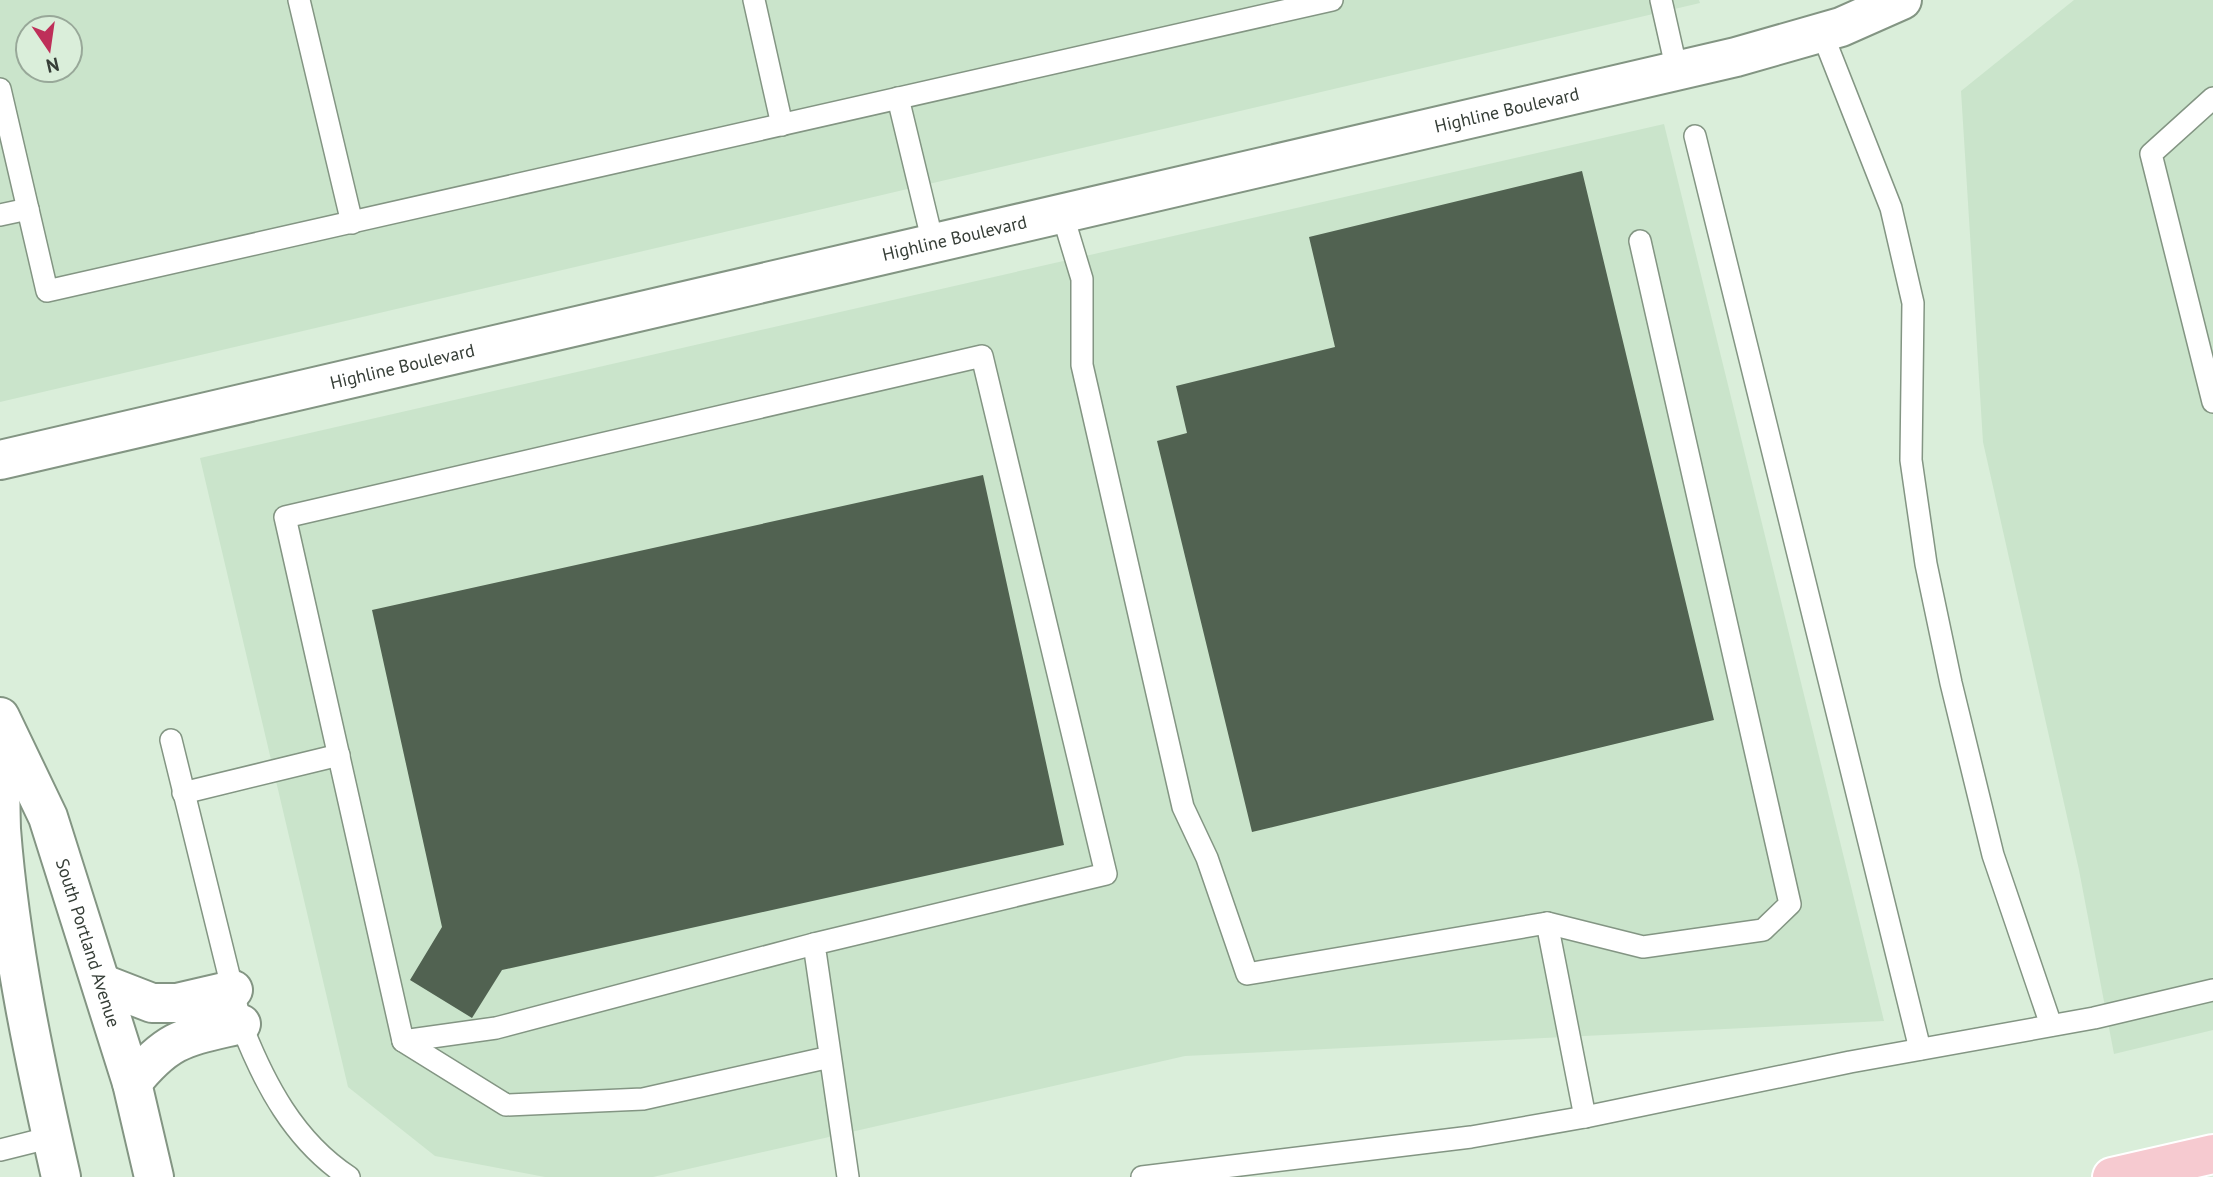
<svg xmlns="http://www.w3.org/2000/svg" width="2213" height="1177" viewBox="0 0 2213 1177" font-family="'PT Sans',sans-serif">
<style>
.built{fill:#cae4cb;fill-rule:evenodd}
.building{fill:#516251}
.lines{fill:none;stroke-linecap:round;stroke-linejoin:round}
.lane-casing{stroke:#839583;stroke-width:24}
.secondary-casing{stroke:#839583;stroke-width:42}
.highway-casing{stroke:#fff;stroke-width:42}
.lane{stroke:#fff;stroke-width:21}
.secondary{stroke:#fff;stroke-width:38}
.highway{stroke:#f6cad0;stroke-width:38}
.labels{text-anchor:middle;stroke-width:7;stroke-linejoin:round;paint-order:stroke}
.street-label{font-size:18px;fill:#363e37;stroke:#daeeda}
</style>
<rect width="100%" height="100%" fill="#daeeda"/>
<g class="built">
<path d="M0 0H1699L1700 3 0 402ZM28 28H70V70H28Z"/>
<polygon points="2074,0 2213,0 2213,1030 2114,1054 2079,870 1983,442 1961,91"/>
<polygon points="1664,124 1884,1021 1185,1056 653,1177 545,1177 435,1156 348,1087 200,458"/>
</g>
<g class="building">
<polygon points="1582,171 1714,720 1252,832 1157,441 1187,433 1176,386 1335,347 1309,237"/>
<polygon points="983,475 1064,845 502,970 472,1018 410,980 442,927 372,610"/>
</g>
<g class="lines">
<defs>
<g id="lane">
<polyline points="299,0 352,223"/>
<polyline points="754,0 782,125"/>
<polyline points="1661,0 1677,71"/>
<polyline points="1822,33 1891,208 1913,303 1911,460 1926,564 1951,683 1993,855 2051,1025"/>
<polyline points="0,89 47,291 1332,0"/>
<polyline points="898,98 933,243"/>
<polyline points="2213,98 2151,154 2213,402"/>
<polyline points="1695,136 1920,1049"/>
<polyline points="1062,213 1082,279 1082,365 1183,807 1207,858 1247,974 1547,923 1585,1117"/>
<polyline points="0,215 28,209"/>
<path d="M171 740 241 1024C264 1083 294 1141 349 1177"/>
<polyline points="183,793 339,755"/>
<polyline points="1547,923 1643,947 1763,930 1790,904 1640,241"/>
<polyline points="403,1041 496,1028 814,944"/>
<polyline points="830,1057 643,1099 506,1105 403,1041 285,517 982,356 1106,874 814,944 848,1177"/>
<polyline points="0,1150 52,1137"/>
<polyline points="1142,1177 1471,1137 1585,1117 1850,1062 2094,1018 2213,990"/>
</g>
<g id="secondary">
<path id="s1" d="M0 460 1736 57 1841 27 1902 0"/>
<path id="s2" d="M0 717 48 817 132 1083 154 1177"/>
<path d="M0 727C0 761 0 796 1 829 10 946 35 1063 61 1177"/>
<polyline points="103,984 152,1003 177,1003 233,990"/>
<path d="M132 1083C169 1037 186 1037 241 1024"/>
</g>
<polyline id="highway" points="2112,1177 2213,1154"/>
</defs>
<use href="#lane" class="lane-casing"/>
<use href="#secondary" class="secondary-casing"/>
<use href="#highway" class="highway-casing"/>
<use href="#lane" class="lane"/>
<use href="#secondary" class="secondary"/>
<use href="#highway" class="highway"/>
</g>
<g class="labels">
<g class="street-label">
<text dy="6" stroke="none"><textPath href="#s1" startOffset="1547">Highline Boulevard</textPath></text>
<text dy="6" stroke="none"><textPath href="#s1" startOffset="980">Highline Boulevard</textPath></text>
<text dy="6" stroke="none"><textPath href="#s1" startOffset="413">Highline Boulevard</textPath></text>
<text dy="6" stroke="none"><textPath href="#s2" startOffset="243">South Portland Avenue</textPath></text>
</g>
</g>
<g transform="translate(49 49) rotate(167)"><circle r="33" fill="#daeeda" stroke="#98a899" stroke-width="2"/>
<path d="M0-5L12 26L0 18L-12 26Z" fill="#be2f59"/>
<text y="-10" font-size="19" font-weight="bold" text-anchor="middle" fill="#363e37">N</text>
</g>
</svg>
